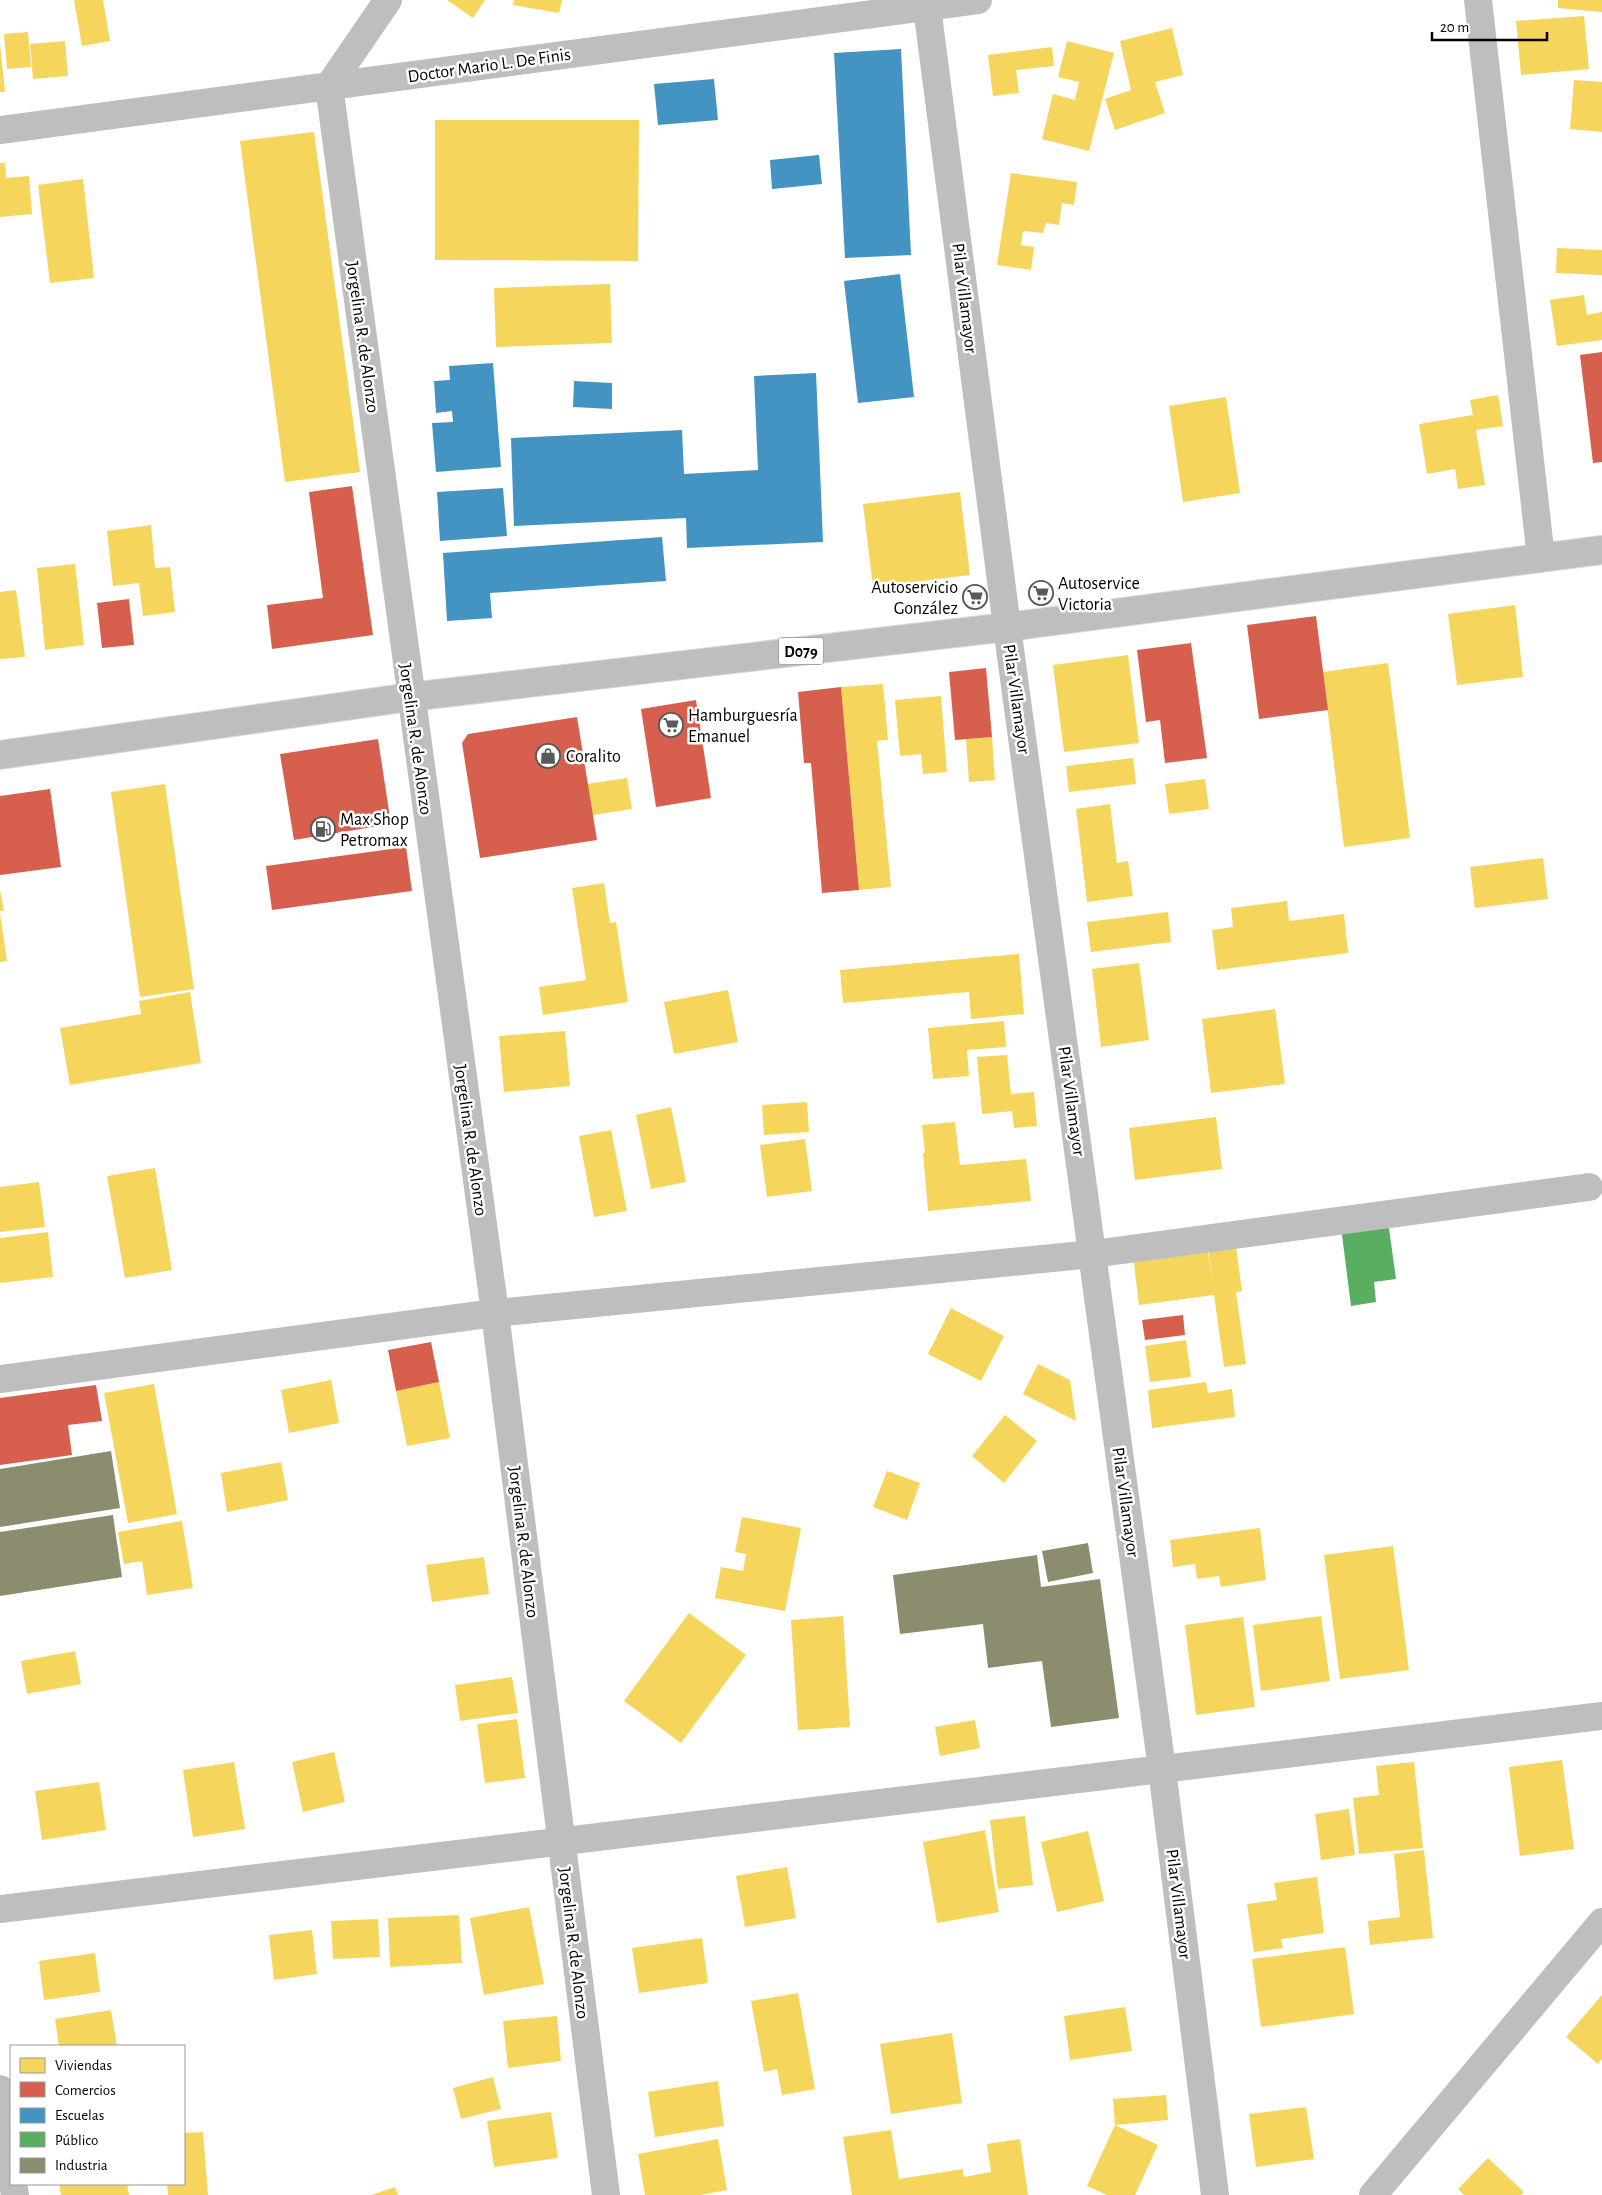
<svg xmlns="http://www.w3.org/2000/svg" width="1602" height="2195" viewBox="0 0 1602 2195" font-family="'Alegreya Sans',sans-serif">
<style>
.homes{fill:#f6d55c}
.shops{fill:#d6604d}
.schools{fill:#4393c3}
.public{fill:#5aae61}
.industry{fill:#8c8c6e}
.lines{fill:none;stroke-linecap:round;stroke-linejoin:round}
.major-casing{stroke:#dbdbdb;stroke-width:30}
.minor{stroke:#bebebe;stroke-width:28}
.major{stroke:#bebebe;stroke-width:28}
.labels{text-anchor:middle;stroke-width:5;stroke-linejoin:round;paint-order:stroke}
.shield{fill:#fff;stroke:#4c4c4c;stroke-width:1}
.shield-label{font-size:16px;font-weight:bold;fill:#000}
.street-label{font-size:18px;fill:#000;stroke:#fff}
.poi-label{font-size:18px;fill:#000;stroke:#fff;text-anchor:start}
</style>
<rect width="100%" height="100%" fill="#fff"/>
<g class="homes">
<polygon points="74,0 103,0 110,41 82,46"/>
<polygon points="447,0 485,0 473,18"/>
<polygon points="514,0 562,0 559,13 513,5"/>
<polygon points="1558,0 1602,0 1602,12 1558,8"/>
<polygon points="1584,16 1589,69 1521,75 1516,21"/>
<polygon points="1172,28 1183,75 1155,82 1165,113 1115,130 1105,99 1131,90 1120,41"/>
<polygon points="28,32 31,67 7,69 4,34"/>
<polygon points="65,41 68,76 33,79 30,44"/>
<polygon points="1067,41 1114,53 1089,151 1042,139 1053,94 1075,100 1079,82 1058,77"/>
<polygon points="0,44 5,92 0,92"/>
<polygon points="1052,47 1054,66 1016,70 1019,93 993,96 988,55"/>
<polygon points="1574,80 1602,82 1602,132 1570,129"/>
<polygon points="435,120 639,120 638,261 435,260"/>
<polygon points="314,132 360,472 285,482 240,141"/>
<polygon points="0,163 5,163 6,178 29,176 32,214 0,217"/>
<polygon points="1011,173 1077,182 1074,205 1062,203 1059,225 1046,223 1043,233 1023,231 1021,245 1034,247 1031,270 997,265"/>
<polygon points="83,179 94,278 50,283 38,185"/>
<polygon points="1557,248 1602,250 1602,275 1556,273"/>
<polygon points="610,284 612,343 496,347 494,288"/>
<polygon points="1584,295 1587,315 1602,312 1602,340 1557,346 1550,300"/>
<polygon points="1498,395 1503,426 1476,430 1485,485 1458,489 1455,469 1427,474 1419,424 1473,415 1470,400"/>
<polygon points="1226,397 1240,493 1183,502 1169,406"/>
<polygon points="960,492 970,575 873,587 863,504"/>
<polygon points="151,525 155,568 170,567 175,612 143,616 139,583 113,586 107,531"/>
<polygon points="75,564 84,645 45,650 37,568"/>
<polygon points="16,590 25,657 0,659 0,592"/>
<polygon points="1515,605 1523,677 1457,685 1448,614"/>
<polygon points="1128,655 1139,743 1064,752 1053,665"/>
<polygon points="1388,663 1410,838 1344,847 1323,672"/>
<polygon points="883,684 888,740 877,741 891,887 859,890 841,687"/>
<polygon points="941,696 947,772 923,774 921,754 900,756 895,700"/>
<polygon points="992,737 995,780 969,782 966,739"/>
<polygon points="1133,758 1136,784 1069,792 1066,766"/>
<polygon points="627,778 632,809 592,815 587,784"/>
<polygon points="1205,779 1209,809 1169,814 1165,784"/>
<polygon points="165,784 194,989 140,997 111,792"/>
<polygon points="1110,804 1117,863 1128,861 1133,896 1087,902 1076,809"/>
<polygon points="1543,858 1548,899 1475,908 1470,867"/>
<polygon points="604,883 610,923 616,922 628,1002 543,1015 539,987 586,980 572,888"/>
<polygon points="0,890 4,911 0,911"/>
<polygon points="1287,901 1289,921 1344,914 1348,953 1217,970 1212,930 1233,927 1231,908"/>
<polygon points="1168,912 1171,942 1091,952 1087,922"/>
<polygon points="0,913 7,961 0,962"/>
<polygon points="1019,954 1024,1014 971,1019 969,992 843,1003 840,970"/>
<polygon points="1139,963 1149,1040 1101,1047 1092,969"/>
<polygon points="728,990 738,1042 674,1054 664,1002"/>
<polygon points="190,992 201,1063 70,1085 60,1028 141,1014 139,1001"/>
<polygon points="1275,1009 1285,1084 1211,1093 1202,1019"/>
<polygon points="1004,1021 1006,1047 967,1050 969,1076 933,1079 928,1028"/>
<polygon points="565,1031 570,1086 504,1092 499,1036"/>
<polygon points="1007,1055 1011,1094 1034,1092 1037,1126 1014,1128 1012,1111 982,1114 977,1057"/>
<polygon points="807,1102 809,1132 764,1135 762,1105"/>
<polygon points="671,1107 686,1182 651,1189 636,1115"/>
<polygon points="1216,1117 1222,1169 1135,1180 1129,1128"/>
<polygon points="955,1122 960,1165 1026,1159 1031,1201 928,1211 923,1153 925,1153 922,1125"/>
<polygon points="611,1130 627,1211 594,1217 579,1136"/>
<polygon points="805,1139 812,1191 767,1197 760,1145"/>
<polygon points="155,1168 172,1270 125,1278 107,1176"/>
<polygon points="39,1182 45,1227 0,1232 0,1187"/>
<polygon points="48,1232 53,1277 0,1283 0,1238"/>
<polygon points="1235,1239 1242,1291 1236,1292 1246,1364 1224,1367 1214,1295 1139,1305 1133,1255 1207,1245 1212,1279 1208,1244"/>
<polygon points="951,1308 1004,1336 981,1381 928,1354"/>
<polygon points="1186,1340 1191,1377 1150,1382 1145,1346"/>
<polygon points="1038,1364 1070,1380 1076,1421 1023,1394"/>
<polygon points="331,1380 339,1423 289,1433 281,1390"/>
<polygon points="439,1382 450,1438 407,1446 396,1391"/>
<polygon points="1206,1382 1208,1393 1232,1389 1235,1417 1152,1428 1148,1390"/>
<polygon points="154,1384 177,1514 128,1523 104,1393"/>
<polygon points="1005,1415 1037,1441 1004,1483 972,1456"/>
<polygon points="281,1462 288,1500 227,1512 221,1473"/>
<polygon points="887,1471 920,1483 907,1520 873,1507"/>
<polygon points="742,1517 801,1528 785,1611 715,1598 721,1567 743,1571 746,1554 735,1552"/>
<polygon points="182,1521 193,1588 147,1595 142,1561 124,1564 118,1532"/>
<polygon points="1260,1528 1266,1580 1221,1587 1219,1576 1197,1579 1195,1564 1173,1567 1170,1540"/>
<polygon points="1393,1546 1409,1670 1340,1679 1324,1555"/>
<polygon points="484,1557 489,1594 432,1602 426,1565"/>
<polygon points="689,1613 746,1655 681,1743 624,1701"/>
<polygon points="843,1616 850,1727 798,1730 791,1620"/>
<polygon points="1321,1616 1330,1681 1261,1691 1253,1625"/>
<polygon points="1243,1617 1255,1707 1196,1715 1185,1625"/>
<polygon points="75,1651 81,1684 27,1694 21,1661"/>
<polygon points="512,1677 518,1713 460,1721 455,1685"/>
<polygon points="517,1719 525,1778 485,1783 477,1724"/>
<polygon points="975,1720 980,1748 940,1756 935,1727"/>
<polygon points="334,1752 345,1802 303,1812 292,1762"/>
<polygon points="1562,1760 1574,1849 1520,1856 1509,1767"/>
<polygon points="234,1762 245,1829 193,1837 183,1770"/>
<polygon points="1414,1762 1423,1848 1359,1854 1353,1798 1379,1795 1376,1766"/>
<polygon points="99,1782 106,1830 42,1840 35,1791"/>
<polygon points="1349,1809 1355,1855 1321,1860 1315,1814"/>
<polygon points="1025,1816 1033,1885 998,1889 990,1820"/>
<polygon points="985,1830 999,1912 937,1923 923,1842"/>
<polygon points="1088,1831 1104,1901 1057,1912 1041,1842"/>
<polygon points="1424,1850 1433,1938 1370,1945 1368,1921 1400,1917 1394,1854"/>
<polygon points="787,1867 796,1918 745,1927 736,1876"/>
<polygon points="1317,1877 1324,1933 1281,1939 1283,1948 1254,1952 1247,1904 1277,1900 1274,1883"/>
<polygon points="529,1907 544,1984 484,1995 470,1918"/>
<polygon points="459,1915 462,1963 390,1967 388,1918"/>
<polygon points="378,1919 380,1957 333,1959 331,1921"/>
<polygon points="312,1930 317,1974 274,1980 269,1935"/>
<polygon points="702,1938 708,1983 639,1993 632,1948"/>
<polygon points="1345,1947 1354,2014 1261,2027 1252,1959"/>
<polygon points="95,1953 100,1992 44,2000 39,1961"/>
<polygon points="798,1993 815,2089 782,2095 777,2069 764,2072 751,2001"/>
<polygon points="1602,1995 1602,2059 1598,2064 1566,2037"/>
<polygon points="1125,2007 1132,2051 1070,2060 1064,2016"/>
<polygon points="111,2010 117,2046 59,2046 55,2019"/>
<polygon points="557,2016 561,2061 508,2068 503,2021"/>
<polygon points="952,2033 962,2103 891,2114 880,2044"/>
<polygon points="493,2077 501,2109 461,2119 453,2088"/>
<polygon points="718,2081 724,2126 655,2137 648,2092"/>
<polygon points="1166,2095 1168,2120 1115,2125 1113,2099"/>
<polygon points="1306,2107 1314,2159 1256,2167 1249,2114"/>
<polygon points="551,2112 558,2158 494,2167 487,2121"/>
<polygon points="1115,2125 1158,2145 1135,2195 1107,2195 1087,2186"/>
<polygon points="891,2130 899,2179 963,2169 964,2177 991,2172 987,2144 1020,2139 1028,2195 852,2195 843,2137"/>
<polygon points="203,2132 208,2195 168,2195 167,2184 184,2184 184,2133"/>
<polygon points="718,2139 727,2190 700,2195 645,2195 638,2154"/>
<polygon points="1488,2158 1524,2192 1521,2195 1464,2195 1458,2189"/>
<polygon points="59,2184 127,2184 129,2195 61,2195"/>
<polygon points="395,2187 398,2195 371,2195"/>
</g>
<g class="shops">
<polygon points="1602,352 1602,462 1593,463 1580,355"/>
<polygon points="352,486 373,635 272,649 267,605 323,598 309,492"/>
<polygon points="129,599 134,645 102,648 97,603"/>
<polygon points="1316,616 1328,710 1259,719 1247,625"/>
<polygon points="1191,643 1207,758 1165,763 1160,720 1146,722 1137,650"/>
<polygon points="986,668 992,737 955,740 949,672"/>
<polygon points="841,687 859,890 822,893 811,763 804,763 798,692"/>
<polygon points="696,700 711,798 656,807 641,709"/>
<polygon points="577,717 597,840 480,858 462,743 468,734"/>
<polygon points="378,739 391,824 294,840 280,754"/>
<polygon points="50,789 61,867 0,875 0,796"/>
<polygon points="406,847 412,891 272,910 266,866"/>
<polygon points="1183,1315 1185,1335 1145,1340 1142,1320"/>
<polygon points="431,1342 439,1382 396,1391 388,1350"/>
<polygon points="96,1385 102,1421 68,1425 72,1455 0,1465 0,1398"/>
</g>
<g class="schools">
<polygon points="901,49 911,255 845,258 834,53"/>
<polygon points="714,79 718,120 658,125 654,84"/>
<polygon points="819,155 822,184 772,189 770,160"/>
<polygon points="900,274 914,397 858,403 844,281"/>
<polygon points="493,363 501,467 436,472 432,423 453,422 452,411 436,413 434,381 450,380 449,366"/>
<polygon points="816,373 823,542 687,548 686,518 514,526 511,438 682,430 684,474 758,470 754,376"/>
<polygon points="574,381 612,383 612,409 573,407"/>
<polygon points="503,488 507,536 440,541 437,492"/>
<polygon points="662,537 666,581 490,593 492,618 447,621 443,553"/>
</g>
<polygon class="public" points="1388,1221 1396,1279 1374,1282 1376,1302 1351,1306 1341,1227"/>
<g class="industry">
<polygon points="111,1451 120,1508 0,1527 0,1469"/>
<polygon points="113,1515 122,1577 0,1596 0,1532"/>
<polygon points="1088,1543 1093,1573 1048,1582 1042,1551"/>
<polygon points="1037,1555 1041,1587 1100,1579 1119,1718 1051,1727 1042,1661 988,1668 983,1624 900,1634 893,1575"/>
</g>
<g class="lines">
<defs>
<polyline id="major" points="0,755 410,697 1007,627 1602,550"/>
</defs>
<use href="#major" class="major-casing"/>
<g class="minor">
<polyline points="1478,0 1541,558"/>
<polyline points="927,7 1007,627 1162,1769 1215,2195"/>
<polyline points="329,86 495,1313 606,2195"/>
<polyline points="329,86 388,0"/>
<polyline points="0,130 978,0"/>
<polyline points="0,1379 495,1313 1093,1254 1589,1187"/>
<polyline points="0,1909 1602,1716"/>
<polyline points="0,2089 11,2170"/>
<polyline points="13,2184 15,2195"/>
<polyline points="1373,2195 1602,1922"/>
</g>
<use href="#major" class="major"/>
</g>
<defs>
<symbol id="supermarket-ring" viewBox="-11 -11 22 22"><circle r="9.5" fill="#fff" stroke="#595959" stroke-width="1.5"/><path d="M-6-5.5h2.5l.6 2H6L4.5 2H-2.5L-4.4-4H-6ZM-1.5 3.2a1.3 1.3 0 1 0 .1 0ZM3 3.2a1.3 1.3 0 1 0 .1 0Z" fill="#595959"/></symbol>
<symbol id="shop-ring" viewBox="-11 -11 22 22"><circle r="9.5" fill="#fff" stroke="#595959" stroke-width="1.5"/><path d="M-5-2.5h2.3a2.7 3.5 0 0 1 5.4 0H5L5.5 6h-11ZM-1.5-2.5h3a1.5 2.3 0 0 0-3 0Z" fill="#595959"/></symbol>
<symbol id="fuel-ring" viewBox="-11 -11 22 22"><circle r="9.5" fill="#fff" stroke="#595959" stroke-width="1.5"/><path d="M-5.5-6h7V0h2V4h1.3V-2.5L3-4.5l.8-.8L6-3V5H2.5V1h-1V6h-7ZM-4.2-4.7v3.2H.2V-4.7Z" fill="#595959"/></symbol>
</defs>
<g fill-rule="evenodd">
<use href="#supermarket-ring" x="1027" y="579" width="28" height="28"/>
<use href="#supermarket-ring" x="961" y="583" width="28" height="28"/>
<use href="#supermarket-ring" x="657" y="711" width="28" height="28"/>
<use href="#shop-ring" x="534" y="742" width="28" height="28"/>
<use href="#fuel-ring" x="309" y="815" width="28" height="28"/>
</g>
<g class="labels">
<rect class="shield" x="778.5" y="637.5" width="45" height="27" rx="4"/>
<g class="shield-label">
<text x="801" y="657">D079</text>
</g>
<g class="street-label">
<text transform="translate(489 65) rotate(-8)" y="6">Doctor Mario L. De Finis</text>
<text transform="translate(965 298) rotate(83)" y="6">Pilar Villamayor</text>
<text transform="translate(363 337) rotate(82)" y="6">Jorgelina R. de Alonzo</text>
<text transform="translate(1017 699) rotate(82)" y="6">Pilar Villamayor</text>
<text transform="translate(416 739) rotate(82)" y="6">Jorgelina R. de Alonzo</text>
<text transform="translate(1072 1101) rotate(82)" y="6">Pilar Villamayor</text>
<text transform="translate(471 1140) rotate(82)" y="6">Jorgelina R. de Alonzo</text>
<text transform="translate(1126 1502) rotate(82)" y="6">Pilar Villamayor</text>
<text transform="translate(524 1542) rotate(83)" y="6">Jorgelina R. de Alonzo</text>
<text transform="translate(1179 1904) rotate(83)" y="6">Pilar Villamayor</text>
<text transform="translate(574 1943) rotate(83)" y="6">Jorgelina R. de Alonzo</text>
</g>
<g class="poi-label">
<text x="1058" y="589">Autoservice<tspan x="1058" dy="21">Victoria</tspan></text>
<text x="958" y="593" text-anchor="end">Autoservicio<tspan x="958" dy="21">González</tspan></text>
<text x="688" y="721">Hamburguesría<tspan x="688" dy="21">Emanuel</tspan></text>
<text x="566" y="762">Coralito</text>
<text x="340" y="825">Max Shop<tspan x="340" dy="21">Petromax</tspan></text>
</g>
</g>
<rect x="10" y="2045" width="175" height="140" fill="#ffffff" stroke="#999999"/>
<rect x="20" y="2058" width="25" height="15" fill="#f6d55c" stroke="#999999"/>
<text x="55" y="2070" font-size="15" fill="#000000">Viviendas</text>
<rect x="20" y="2082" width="25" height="15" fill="#d6604d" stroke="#999999"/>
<text x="55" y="2095" font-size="15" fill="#000000">Comercios</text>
<rect x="20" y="2108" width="25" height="15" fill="#4393c3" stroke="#999999"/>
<text x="55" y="2120" font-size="15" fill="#000000">Escuelas</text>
<rect x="20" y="2132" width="25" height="15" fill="#5aae61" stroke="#999999"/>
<text x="55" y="2145" font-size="15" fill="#000000">Público</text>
<rect x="20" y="2158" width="25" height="15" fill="#8c8c6e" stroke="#999999"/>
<text x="55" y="2170" font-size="15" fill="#000000">Industria</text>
<path d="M1432 32v8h115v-8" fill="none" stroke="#000000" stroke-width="2.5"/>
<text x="1440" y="32" font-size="15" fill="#000000" stroke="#ffffff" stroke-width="4" paint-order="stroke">20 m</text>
</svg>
